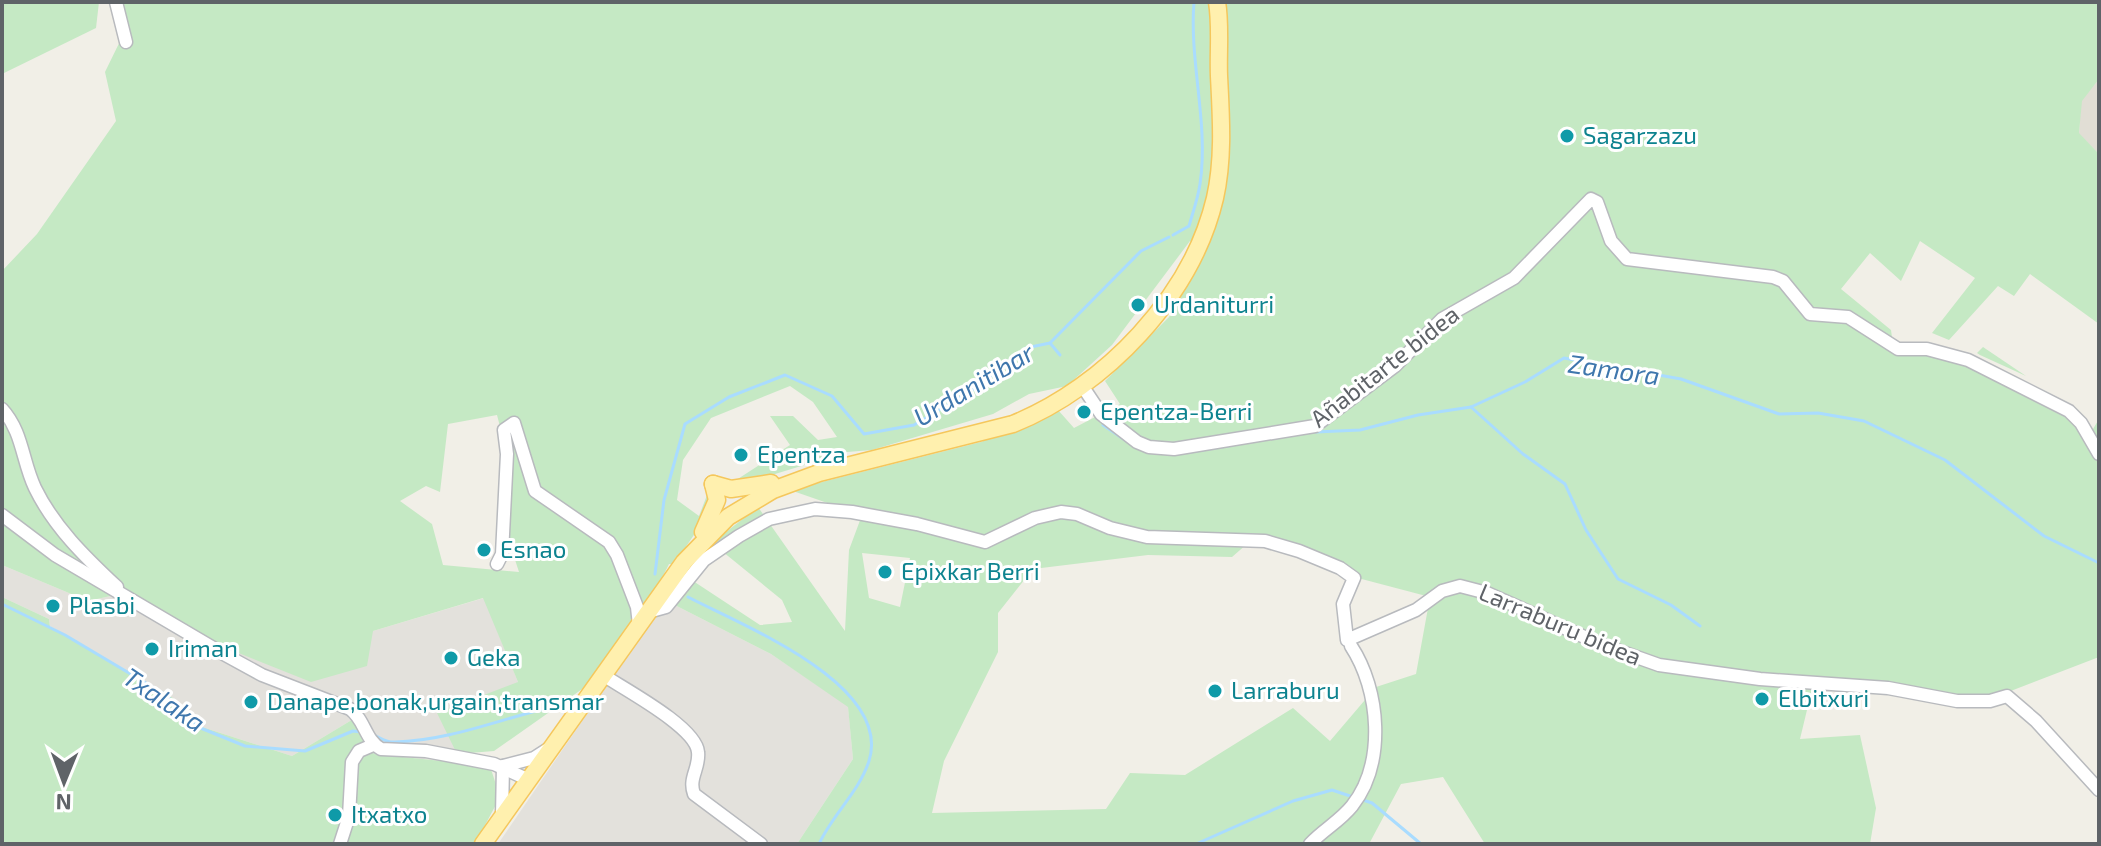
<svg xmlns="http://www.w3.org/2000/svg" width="2101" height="846" viewBox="0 0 2101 846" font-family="'Exo 2',sans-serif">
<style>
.industrial{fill:#e3e1dc}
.education{fill:#e1ded5}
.green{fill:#c5e9c4;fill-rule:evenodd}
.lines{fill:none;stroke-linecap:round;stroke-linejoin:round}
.stream{stroke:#a9dcff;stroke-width:3}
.minor-casing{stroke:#b8babe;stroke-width:15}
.major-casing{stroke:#f5c75c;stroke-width:19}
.minor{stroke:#fff;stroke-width:12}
.major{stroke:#fff0ae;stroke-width:16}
.culture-dot{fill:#0f9aa8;stroke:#fff;stroke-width:3}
.labels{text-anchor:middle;stroke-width:6;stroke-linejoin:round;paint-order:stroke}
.culture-label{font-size:24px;fill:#0d838f;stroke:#fff;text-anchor:start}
.street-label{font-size:24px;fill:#5f6368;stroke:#fff}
.water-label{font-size:26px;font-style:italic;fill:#3f77ad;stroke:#fff}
</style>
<rect width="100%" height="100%" fill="#f1efe7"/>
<g class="industrial">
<polygon points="2,565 88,601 124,593 373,631 484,598 518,682 461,763 374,754 360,715 292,756 202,727 173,698 50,626 49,619 2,597"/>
<polygon points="665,600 771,654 848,706 853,759 797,844 498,844"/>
</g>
<polygon class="education" points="2099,79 2099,154 2079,134 2081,101"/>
<g class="green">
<polygon points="2,2 99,2 96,28 2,74"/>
<path d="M117 2H2099V79L2082 101 2079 133 2099 154V324L2030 274 2014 296 1998 286 1949 340 1932 333 1975 278 1920 241 1901 281 1870 253 1841 289 1891 330 1894 352 1928 353 1965 365 2065 414 2087 439 2099 419V657L1977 704 1808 678 1813 685 1800 739 1860 735 1876 808 1870 844H1485L1443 777 1401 784 1369 844H797L853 759 848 707 771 654 665 600 684 575 760 625 792 622 782 600 712 543 758 507 845 631 849 550 862 515 790 490 981 442 1058 410 1074 428 1120 404 1105 381 1169 317 1205 253 1190 241 1112 345 1067 386 1029 394 993 414 872 450 847 452 746 483 730 484 790 445 770 416H793L818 440 837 437 813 402 790 386 711 418 683 460 677 500 699 516 709 490V513L674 564H669L652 598 585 687 494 751 457 754 437 713 518 682 483 598 373 631 367 666 311 682 211 642 124 593 88 601 2 565V271L37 234 116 121 105 72 126 29ZM497 415 504 442 502 520 519 572 443 565 432 524 400 501 426 486 440 492 448 424ZM1255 537 1354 577 1430 597 1416 674 1376 687 1330 741 1293 708 1185 775 1130 773 1106 809 932 813 944 761 998 652V613L1033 569 1148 555 1232 557ZM862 553 910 558 900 607 869 598Z"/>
<polygon points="1983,347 2026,376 1980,355 1977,353"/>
<polygon points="2,597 49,619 50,627 173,698 202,727 292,756 360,715 374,754 490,766 500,797 475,844 2,844"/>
</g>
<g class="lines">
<g class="stream">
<path d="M1173 235 1189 226C1193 212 1198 198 1200 184 1209 124 1189 62 1194 2"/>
<polyline points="1050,343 1060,355"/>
<polyline points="1471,407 1523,454 1565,484 1586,530 1618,579 1671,605 1700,626"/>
<polyline points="1103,425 1125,440"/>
<polyline points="1316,432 1360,430 1418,415 1471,407 1525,382 1564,358 1681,379 1779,414 1818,413 1864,421 1945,460 2044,536 2099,563"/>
<polyline points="1190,452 1233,445"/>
<polyline points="655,574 664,500 685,424 729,397 785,375 832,396 864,434 914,425 977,387 1026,348 1050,343 1141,251 1169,237"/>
<path d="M688 597C741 625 893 684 869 761 859 792 832 815 819 844"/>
<polyline points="2,604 65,635 166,695 198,727 245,746 305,751 353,731 361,732"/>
<path d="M372 735C381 737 385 743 395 742 453 741 512 714 570 703"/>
<polyline points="1360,799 1372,803 1421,844"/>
<polyline points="1196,844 1293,801 1332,790 1353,797"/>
</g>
<defs>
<g id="minor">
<polyline points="116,2 126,42"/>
<polyline points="1083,387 1101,414 1137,442 1149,447 1174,449 1315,426 1395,366 1442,319 1514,278 1591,199 1597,202 1611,241 1627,259 1773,277 1783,281 1810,314 1848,317 1898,349 1927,349 1968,360 2069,411 2081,423 2099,454"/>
<path d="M2 409C23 432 22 461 35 488 54 527 85 557 117 587"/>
<path d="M2 515 55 555 220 652 262 675 350 709C365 720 365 740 381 749L426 751 494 764 527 779"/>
<polyline points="497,564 502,554 507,454 504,430 514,423 535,491 609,542 617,555 637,607 639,625"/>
<polyline points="648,612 666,607 704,560 739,536 769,519 815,509 852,512 917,524 985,542 1035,518 1061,512 1077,514 1110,528 1147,537 1265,541 1299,551 1340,568 1354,578 1343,604 1347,640 1416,610 1442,591 1460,586 1487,593 1600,644 1659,665 1760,679 1888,688 1957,701 1990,701 2007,696 2036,721 2099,790"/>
<path d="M603 675C624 689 696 727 698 752 700 768 688 778 694 794L761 844"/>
<polyline points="503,766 534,758 548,749"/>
<polyline points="502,815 503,766"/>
<polyline points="340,844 349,816 352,762 359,751 373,745"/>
<path d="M1310 844C1323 830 1340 821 1352 806 1386 763 1380 690 1351 646"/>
</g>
<g id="major">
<polyline points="713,484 731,489 771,483"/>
<polyline points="703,532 717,500 713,484"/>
<path d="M483 844 684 562 728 517 773 490 819 473 1013 424C1105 387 1192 296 1215 198 1224 158 1221 116 1219 76 1218 52 1221 25 1217 2"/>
</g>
</defs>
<use href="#minor" class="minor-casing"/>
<use href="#major" class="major-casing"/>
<use href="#minor" class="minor"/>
<use href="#major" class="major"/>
</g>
<g class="culture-dot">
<circle cx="1567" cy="136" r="8"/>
<circle cx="1138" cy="305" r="8"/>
<circle cx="1084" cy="412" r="8"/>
<circle cx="741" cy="455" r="8"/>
<circle cx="484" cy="550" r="8"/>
<circle cx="885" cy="572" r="8"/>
<circle cx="53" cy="606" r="8"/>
<circle cx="152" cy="649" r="8"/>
<circle cx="451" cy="658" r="8"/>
<circle cx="1215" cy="691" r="8"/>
<circle cx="1762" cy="699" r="8"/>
<circle cx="251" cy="702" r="8"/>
<circle cx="335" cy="815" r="8"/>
</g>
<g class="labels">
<g class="culture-label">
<text x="1583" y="144">Sagarzazu</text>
<text x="1154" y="313">Urdaniturri</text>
<text x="1100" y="420">Epentza-Berri</text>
<text x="757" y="463">Epentza</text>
<text x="500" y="558">Esnao</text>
<text x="901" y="580">Epixkar Berri</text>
<text x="69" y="614">Plasbi</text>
<text x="168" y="657">Iriman</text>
<text x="467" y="666">Geka</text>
<text x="1231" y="699">Larraburu</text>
<text x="1778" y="707">Elbitxuri</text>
<text x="267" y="710">Danape,bonak,urgain,transmar</text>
<text x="351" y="823">Itxatxo</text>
</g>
<g class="street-label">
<text transform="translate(1385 367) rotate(-38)" y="8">Añabitarte bidea</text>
<text transform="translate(1560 625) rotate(23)" y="8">Larraburu bidea</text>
</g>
<g class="water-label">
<text transform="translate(1614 370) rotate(8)" y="9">Zamora</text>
<text transform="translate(974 385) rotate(-31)" y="9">Urdanitibar</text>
<text transform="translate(164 700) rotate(34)" y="9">Txalaka</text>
</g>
</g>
<rect width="2101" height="846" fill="none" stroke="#5f6368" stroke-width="8"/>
<g transform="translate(64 782) rotate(181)" stroke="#ffffff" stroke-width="6" paint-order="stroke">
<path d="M0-6L14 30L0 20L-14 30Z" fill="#5f6368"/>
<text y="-12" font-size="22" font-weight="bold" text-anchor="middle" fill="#5f6368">N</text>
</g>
</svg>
